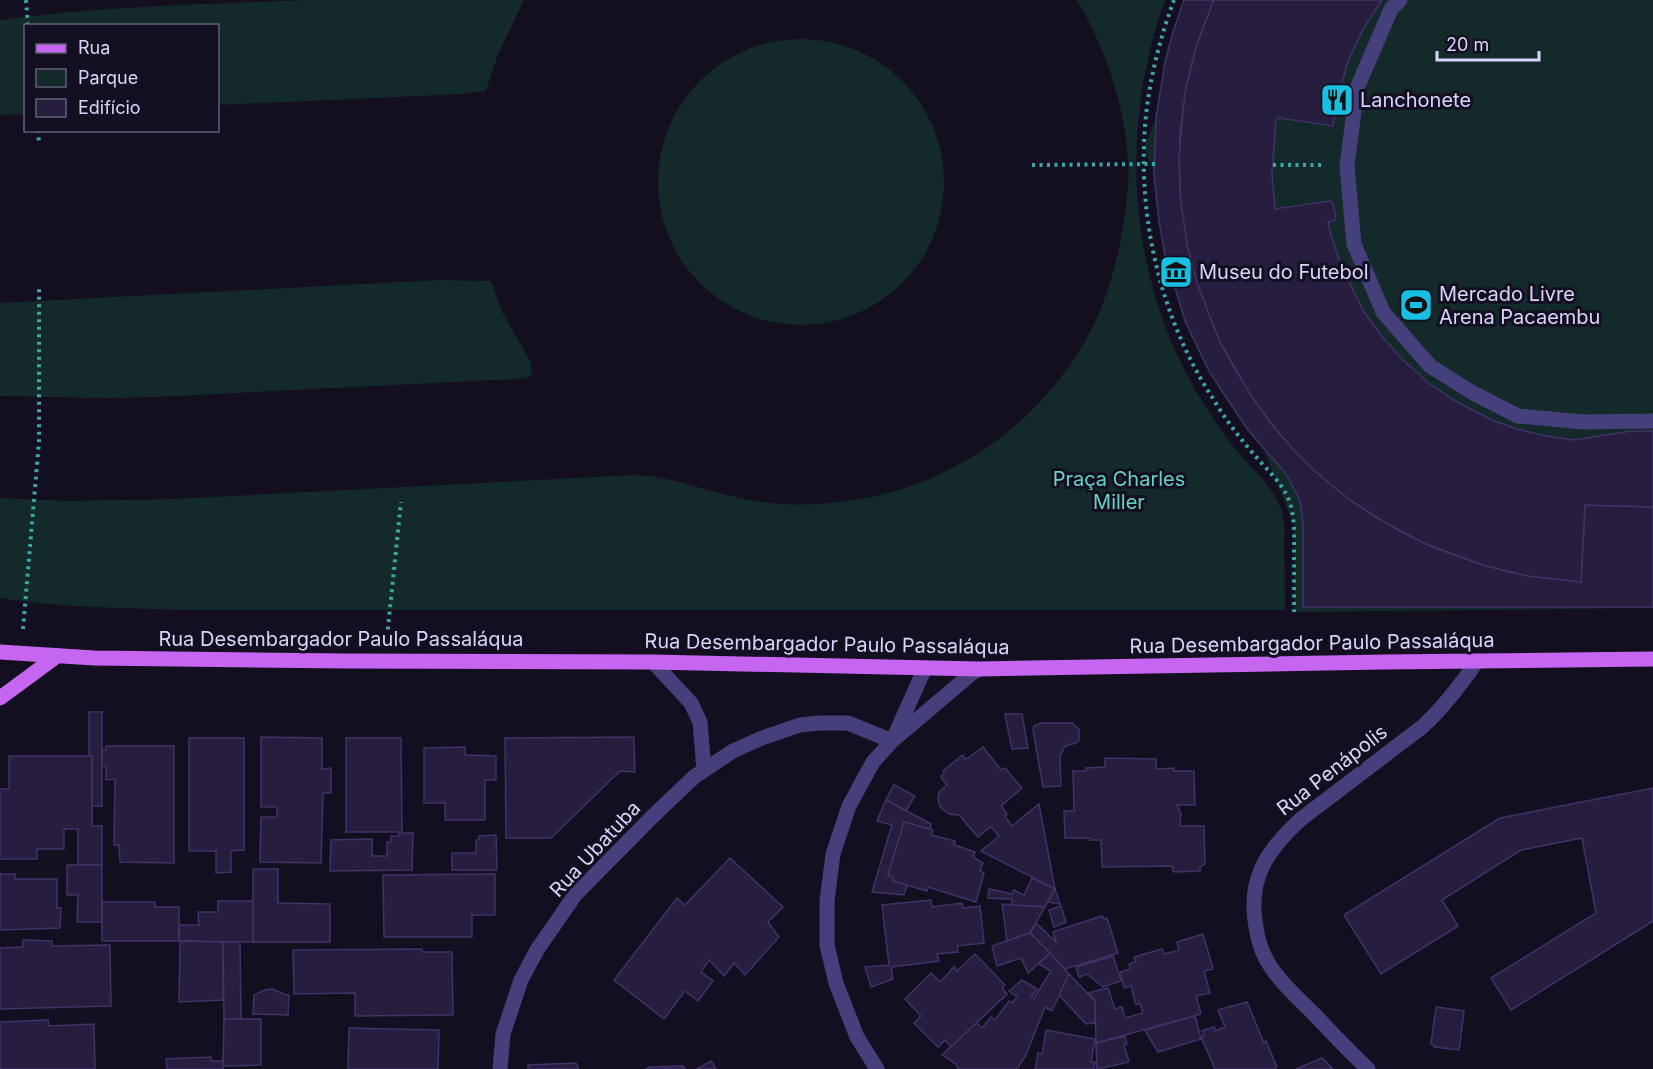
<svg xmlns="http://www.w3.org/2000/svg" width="1653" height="1069" viewBox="0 0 1653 1069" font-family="Inter,sans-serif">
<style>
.green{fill:#13292a}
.building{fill:#271d3f;stroke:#413269;stroke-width:1.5}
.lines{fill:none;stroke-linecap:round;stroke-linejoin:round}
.path{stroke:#3aa6a8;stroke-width:4;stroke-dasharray:3 4.5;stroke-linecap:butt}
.lane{stroke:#453f7b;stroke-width:15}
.street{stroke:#453f7b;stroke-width:15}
.primary{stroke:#c665f0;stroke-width:15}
.labels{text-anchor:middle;stroke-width:6;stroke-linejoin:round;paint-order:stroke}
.poi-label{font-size:20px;fill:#dad3fb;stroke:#130f20;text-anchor:start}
.park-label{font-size:20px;fill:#66d3c0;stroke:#130f20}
.street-label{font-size:20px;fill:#dad3fb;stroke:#130f20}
</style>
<rect width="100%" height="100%" fill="#130f20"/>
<g class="green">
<path d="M308 0H524L497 57 486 91 462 94 218 105V26H26L25 114 0 115V20C102 6 205 4 308 0Z"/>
<path d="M1077 0H1165C1120 126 1127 268 1193 386 1206 408 1220 430 1236 450 1252 469 1274 487 1282 511 1286 524 1284 538 1284 551 1285 571 1285 591 1285 610H189C126 608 63 608 0 598V498L67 501 173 499 633 475C670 476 696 488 731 496 775 507 822 507 866 498 963 480 1049 414 1093 326 1108 295 1118 260 1123 226 1126 205 1130 184 1128 163 1125 104 1106 50 1077 0Z"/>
<polygon points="1184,0 1653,0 1653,608 1294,612 1294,525 1263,448 1248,430 1228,402 1204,363 1189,332 1167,266 1159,221 1154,174 1144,147 1156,118 1165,62 1173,32"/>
<circle cx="801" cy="182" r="143"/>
<polygon points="440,280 491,281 502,312 531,362 532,374 526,378 516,379 156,397 105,398 0,396 0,303"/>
</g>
<g class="building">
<polygon points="1184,0 1214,0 1201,33 1191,66 1186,88 1180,134 1180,192 1188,249 1201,293 1221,344 1238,374 1270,422 1292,448 1316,472 1350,500 1376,517 1402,532 1440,550 1483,565 1513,573 1543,578 1581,582 1585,505 1653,507 1653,607 1303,607 1303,524 1300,501 1286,474 1248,430 1210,373 1185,321 1165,255 1159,221 1154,175 1156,118 1165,62 1173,32"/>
<polygon points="1214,0 1382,0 1363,29 1347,64 1337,100 1333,126 1279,118 1276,119 1272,175 1275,209 1330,201 1333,203 1336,218 1335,220 1328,222 1331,235 1342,268 1364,312 1382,336 1402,359 1430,384 1452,399 1492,420 1517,429 1546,436 1573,440 1632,431 1653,431 1653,507 1585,505 1581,582 1528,576 1483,565 1426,544 1389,525 1350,500 1316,472 1292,448 1270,422 1250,394 1221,344 1208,312 1197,282 1188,249 1181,203 1179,157 1183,111 1186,88 1197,44"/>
<polygon points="89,712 102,712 102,806 92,806 92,756 89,756"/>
<polygon points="1005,714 1022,714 1028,748 1012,749"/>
<polygon points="1041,723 1072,723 1079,729 1079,740 1076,743 1065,746 1060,756 1061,786 1043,787 1033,730 1034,726"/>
<polygon points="261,737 322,738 322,769 331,768 331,793 323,793 321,863 260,862 261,817 277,817 277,807 261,807"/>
<polygon points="634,737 635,772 620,771 551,838 506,838 505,738"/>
<polygon points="189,738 244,738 244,850 231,851 231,872 216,873 216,851 189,851"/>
<polygon points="346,738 401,738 402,833 413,833 412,870 330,871 331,840 372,839 372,856 387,856 387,842 391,842 391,836 399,836 399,832 346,832"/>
<polygon points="106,746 174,746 174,863 120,862 119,845 114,845 115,779 106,780 106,767 102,766 102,750 106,750"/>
<polygon points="465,747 465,755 496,756 496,780 485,780 485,820 445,820 445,803 424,803 424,748"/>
<polygon points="983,747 1001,770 1005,768 1022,788 1002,805 1002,807 1007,814 1005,816 1006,818 1012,826 1039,804 1055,889 981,851 999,836 992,828 990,827 978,837 959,815 949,814 940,807 938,799 939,792 947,785 942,779 941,776 944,774 943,771 960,757 963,755 965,759 968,758"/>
<polygon points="9,756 92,756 92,826 102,826 102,865 78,865 78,829 64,829 64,849 37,849 37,859 0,859 0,789 9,789"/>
<polygon points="1105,758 1156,759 1156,769 1174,768 1174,771 1194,771 1195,805 1177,805 1181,814 1180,825 1181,826 1204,826 1205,864 1200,867 1200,871 1175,872 1173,871 1173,867 1170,866 1102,867 1101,840 1090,840 1090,838 1065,838 1064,811 1074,811 1073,771 1086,771 1086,768 1105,767"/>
<polygon points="894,785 915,796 906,811 886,800"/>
<polygon points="1653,788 1653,921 1511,1010 1491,978 1596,913 1582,838 1521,850 1442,900 1458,926 1381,974 1344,915 1500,818"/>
<polygon points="886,800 931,824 930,829 904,822 888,875 893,877 893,881 907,885 904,895 872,892 892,825 877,821"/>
<polygon points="904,822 933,830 931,835 955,841 954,845 975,852 973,857 983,863 980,871 984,873 976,902 928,887 927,891 893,881 893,877 888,875"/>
<polygon points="496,835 497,870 452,870 452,853 476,853 476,840 479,840 479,836"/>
<polygon points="730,858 783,907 768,922 779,937 745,975 734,963 724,976 709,960 701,972 713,981 698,1001 685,991 664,1019 614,980 677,898 685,905"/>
<polygon points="67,865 102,865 102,922 77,922 78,895 67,895"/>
<polygon points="253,869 278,869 278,903 330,904 330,942 253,942"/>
<polygon points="0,874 15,874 15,879 57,879 57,908 61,908 60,928 0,930"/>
<polygon points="495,874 495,915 472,915 472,937 384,937 383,875"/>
<polygon points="1032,878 1055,889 1045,907 1011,905 1012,899 988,898 989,889 1012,894 1014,890 1024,895"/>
<polygon points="1055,889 1060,904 1048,902"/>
<polygon points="931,900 932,907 962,903 963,908 980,906 984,943 957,946 958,952 937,954 939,961 891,967 893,979 871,987 865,967 889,965 882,905"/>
<polygon points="218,901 253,901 253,942 179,941 179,925 199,925 198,912 218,912"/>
<polygon points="102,902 155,902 155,907 179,907 179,941 102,941"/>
<polygon points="1002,904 1011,905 1045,907 1030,933 1007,941"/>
<polygon points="1061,906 1066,922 1054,927 1049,910"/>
<polygon points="1102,916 1104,919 1107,918 1118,953 1065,969 1030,933 1036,923 1056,942 1053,932"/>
<polygon points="1030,933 1050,953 1028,973 1021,958 997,966 992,946"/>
<polygon points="1203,934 1213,969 1204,971 1210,993 1196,996 1201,1014 1096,1043 1095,1001 1088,993 1108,988 1115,1009 1122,1007 1125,1018 1143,1013 1140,1003 1136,1005 1131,986 1124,988 1120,972 1130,969 1129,964 1136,962 1134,957 1162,949 1164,954 1179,950 1177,942"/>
<polygon points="23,940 52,941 52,946 110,945 111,1006 0,1009 0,948 23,947"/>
<polygon points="180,941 223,942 223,1000 179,1002"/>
<polygon points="223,942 240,942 241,1019 224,1019"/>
<polygon points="422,949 422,952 452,952 453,1015 355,1016 355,993 294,994 293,950"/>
<polygon points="1050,953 1069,974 1052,1011 1045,1007 1026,1055 1017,1069 958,1069 956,1064 942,1055 976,1023 982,1028 991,1017 995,1020 1009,1001 1012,1003 1017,997 1009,991 1022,980 1037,989 1031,997 1034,998 1051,971 1039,964"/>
<polygon points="975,954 1005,985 1002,989 1007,994 951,1047 945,1040 938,1047 914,1023 921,1016 905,999 931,973 940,982 954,967 957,971"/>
<polygon points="1113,956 1121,981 1103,987 1087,974 1079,977 1076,967"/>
<polygon points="1069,974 1095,1001 1095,1023 1086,1024 1059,995"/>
<polygon points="272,989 286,995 289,995 288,1015 253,1014 254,995 265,990"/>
<polygon points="1247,1002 1264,1043 1266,1041 1277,1067 1273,1069 1215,1069 1201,1037 1204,1036 1202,1031 1214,1027 1215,1031 1225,1027 1218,1010"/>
<polygon points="1436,1007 1464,1011 1459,1050 1434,1047 1434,1045 1431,1044"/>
<polygon points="1195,1016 1201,1039 1158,1052 1145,1030"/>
<polygon points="224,1019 261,1019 261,1065 223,1066"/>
<polygon points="48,1020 49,1026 94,1024 95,1069 0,1069 0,1022"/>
<polygon points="349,1028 439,1030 438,1069 348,1069"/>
<polygon points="1046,1030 1095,1039 1091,1062 1095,1062 1094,1069 1035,1069 1038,1053 1042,1054"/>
<polygon points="1125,1036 1127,1044 1124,1045 1129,1062 1097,1069 1096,1043"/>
<polygon points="211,1057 211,1061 223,1061 223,1069 167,1069 166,1059"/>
<polygon points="1322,1058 1333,1069 1296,1069"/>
<polygon points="711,1061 716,1069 697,1069"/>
<polygon points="576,1063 579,1069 528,1069 528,1065"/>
<polygon points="683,1066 685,1069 646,1069 649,1067"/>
</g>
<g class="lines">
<g class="path">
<polyline points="26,0 28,26"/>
<path d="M1174 0C1157 46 1145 97 1144 146 1141 233 1165 325 1212 397 1225 419 1241 440 1258 459 1270 473 1284 485 1290 503 1295 519 1294 536 1294 552 1294 572 1294 592 1294 612"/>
<polyline points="38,130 39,144"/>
<polyline points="1032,165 1155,164"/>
<polyline points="1273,165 1323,165"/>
<polyline points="23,629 39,441 39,286"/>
<polyline points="387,637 401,502"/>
</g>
<polyline class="lane" points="1400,0 1391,9 1357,88 1347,166 1354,244 1383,312 1430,366 1473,393 1518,416 1583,422 1653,421"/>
<g class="street">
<polyline points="653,662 691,703 700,722 704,770"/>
<polyline points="895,735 925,668"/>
<polyline points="500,1069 503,1034 521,980 537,950 575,895 653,816 694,777 733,751 762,738 800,725 820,723 848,723 892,741"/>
<polyline points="877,1069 857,1037 836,983 827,945 827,901 833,854 849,806 873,762 892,741 971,674 979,669"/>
<path d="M1368 1069C1349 1051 1331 1032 1313 1013 1299 999 1284 986 1272 969 1263 956 1258 942 1256 927 1247 879 1267 850 1301 819L1422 727C1444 707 1460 686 1477 661"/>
</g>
<g class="primary">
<polyline points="0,652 94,658 346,661 653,662 979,669 1383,662 1653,659"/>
<polyline points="0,698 57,656"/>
</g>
</g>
<defs>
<symbol id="restaurant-square" viewBox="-11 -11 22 22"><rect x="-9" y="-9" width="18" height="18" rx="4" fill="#17c0e3" stroke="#130f20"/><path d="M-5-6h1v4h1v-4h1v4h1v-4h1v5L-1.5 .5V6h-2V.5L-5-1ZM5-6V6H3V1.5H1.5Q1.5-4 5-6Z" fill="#111"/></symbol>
<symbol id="museum-square" viewBox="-11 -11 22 22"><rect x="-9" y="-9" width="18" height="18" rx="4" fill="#17c0e3" stroke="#130f20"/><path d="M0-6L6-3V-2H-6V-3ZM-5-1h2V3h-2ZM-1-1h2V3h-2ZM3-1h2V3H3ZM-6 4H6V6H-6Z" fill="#111"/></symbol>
<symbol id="stadium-square" viewBox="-11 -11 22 22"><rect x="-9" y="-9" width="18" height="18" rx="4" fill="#17c0e3" stroke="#130f20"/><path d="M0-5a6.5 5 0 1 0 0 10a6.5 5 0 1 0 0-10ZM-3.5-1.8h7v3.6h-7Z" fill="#111"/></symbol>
</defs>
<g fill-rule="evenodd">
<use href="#restaurant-square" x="1318" y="81" width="38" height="38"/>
<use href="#museum-square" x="1157" y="253" width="38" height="38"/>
<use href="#stadium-square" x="1397" y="286" width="38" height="38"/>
</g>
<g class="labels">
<g class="poi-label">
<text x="1360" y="107">Lanchonete</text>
<text x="1199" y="279">Museu do Futebol</text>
<text x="1439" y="301">Mercado Livre<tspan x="1439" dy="23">Arena Pacaembu</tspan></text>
</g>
<g class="park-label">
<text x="1119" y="486">Praça Charles<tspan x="1119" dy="23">Miller</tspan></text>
</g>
<g class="street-label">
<text x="341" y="646">Rua Desembargador Paulo Passaláqua</text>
<text transform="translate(1312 643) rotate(-1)" y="7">Rua Desembargador Paulo Passaláqua</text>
<text transform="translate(827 644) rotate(1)" y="7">Rua Desembargador Paulo Passaláqua</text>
<text transform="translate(1332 770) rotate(-38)" y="7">Rua Penápolis</text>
<text transform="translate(595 849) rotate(-47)" y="7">Rua Ubatuba</text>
</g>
</g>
<rect x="24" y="24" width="195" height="108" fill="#130f20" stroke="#635d78" stroke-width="1.5"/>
<rect x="36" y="44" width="30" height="9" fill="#c665f0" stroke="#635d78" stroke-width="1.5"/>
<text x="78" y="54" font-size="18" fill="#dad3fb">Rua</text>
<rect x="36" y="69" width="30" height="18" fill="#13292a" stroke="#635d78" stroke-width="1.5"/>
<text x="78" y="84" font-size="18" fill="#dad3fb">Parque</text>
<rect x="36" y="99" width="30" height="18" fill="#271d3f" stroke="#635d78" stroke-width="1.5"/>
<text x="78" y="114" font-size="18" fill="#dad3fb">Edifício</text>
<path d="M1437 51v9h102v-9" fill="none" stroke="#dad3fb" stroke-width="3"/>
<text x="1446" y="51" font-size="18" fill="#dad3fb" stroke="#130f20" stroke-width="4.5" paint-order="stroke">20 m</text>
</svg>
